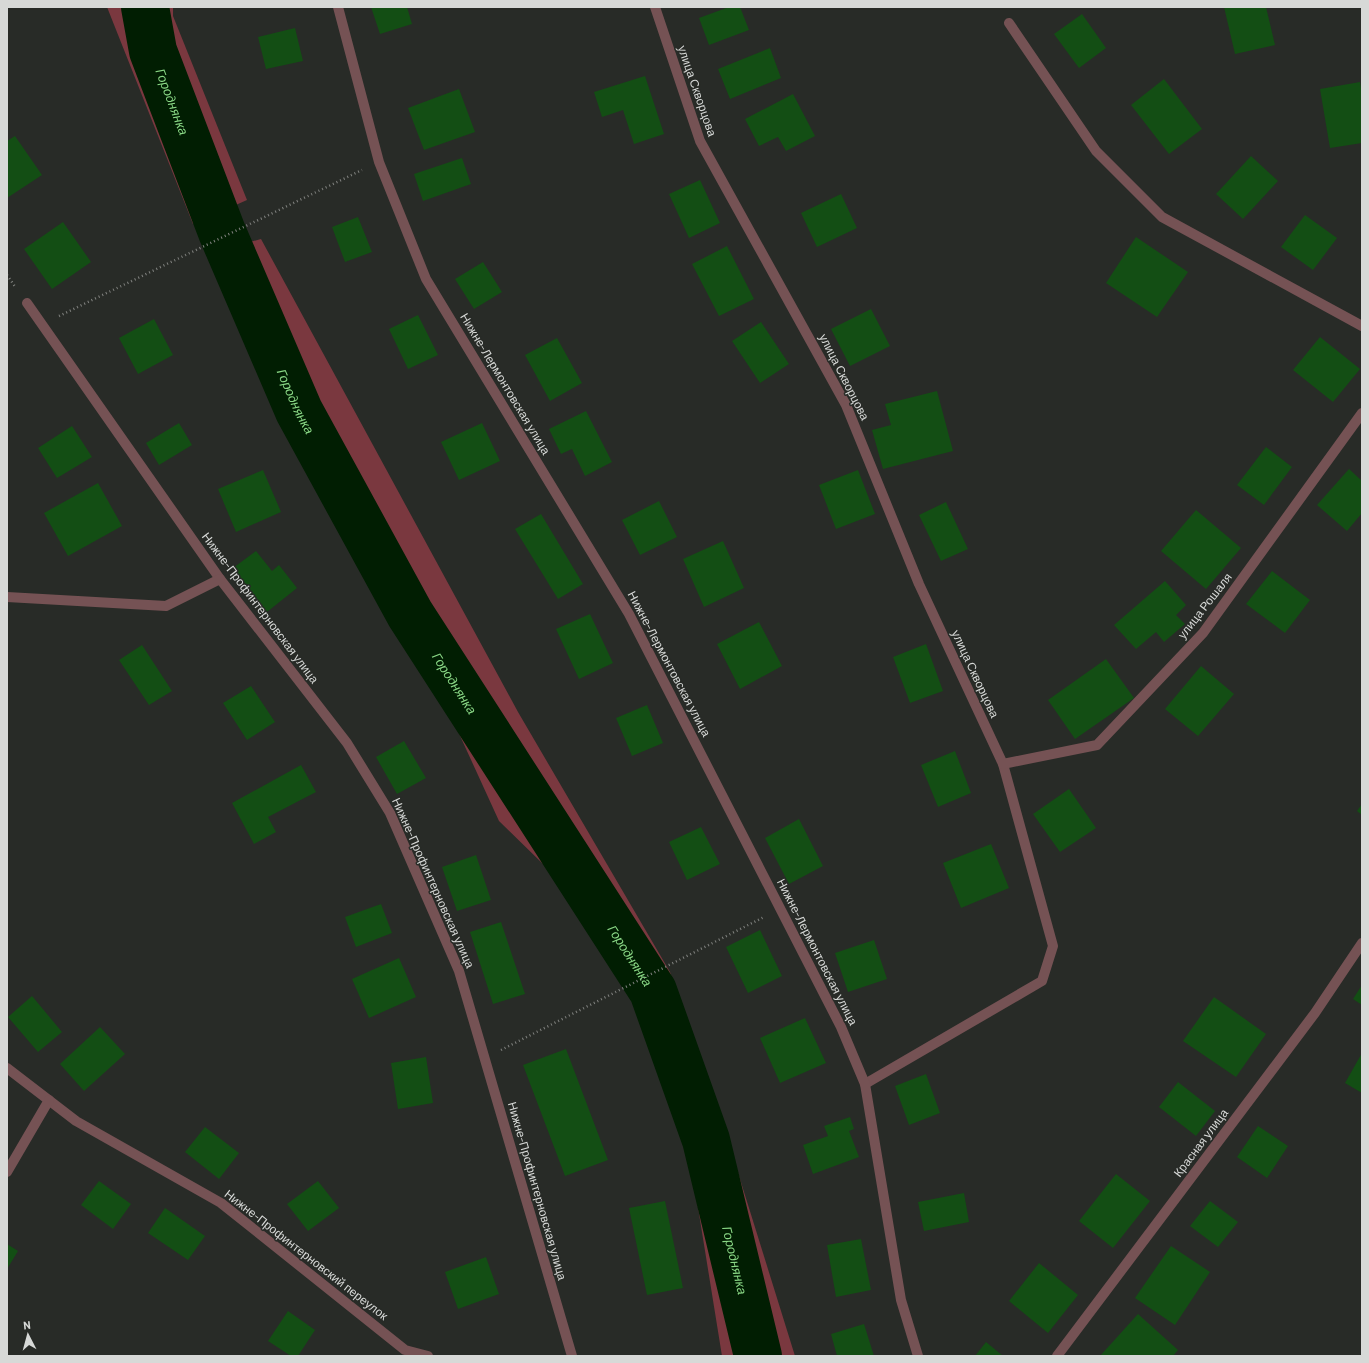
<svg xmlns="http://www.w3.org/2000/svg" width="1369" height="1363" viewBox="0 0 1369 1363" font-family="Barlow,sans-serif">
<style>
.green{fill:#7a383f}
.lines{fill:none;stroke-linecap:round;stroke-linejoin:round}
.river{stroke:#011e02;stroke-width:48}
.building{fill:#134e14}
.path{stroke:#80827f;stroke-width:2.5;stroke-dasharray:1 3;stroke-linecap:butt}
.lane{stroke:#755254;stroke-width:10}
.street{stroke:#755254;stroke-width:10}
.labels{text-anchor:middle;stroke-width:3;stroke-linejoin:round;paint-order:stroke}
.street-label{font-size:12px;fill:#d7d9d7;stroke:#282b27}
.water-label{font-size:13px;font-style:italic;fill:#8ad886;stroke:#282b27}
</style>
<rect width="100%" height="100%" fill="#282b27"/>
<g class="green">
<polygon points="107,7 173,7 173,16 247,200 193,224"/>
<polygon points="261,239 518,712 670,972 735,1163 795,1356 722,1356 680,1096 588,908 499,821 440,692 210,253"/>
</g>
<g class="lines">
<path class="river" id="s1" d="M145 7 153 51 222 232 299 411 410 614 653 991 706 1140 758 1356"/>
</g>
<g class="building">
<polygon points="371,7 407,7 412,24 380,34"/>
<polygon points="729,7 740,7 749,30 709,45 699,18"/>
<polygon points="1224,7 1266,7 1275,45 1235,54"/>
<polygon points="1082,14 1106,48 1079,68 1054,34"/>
<polygon points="295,28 303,61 266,69 258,37"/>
<polygon points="770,48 781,78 730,99 718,69"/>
<polygon points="645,76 664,134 634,144 623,110 602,117 594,92"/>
<polygon points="1164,79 1202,129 1169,154 1131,105"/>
<polygon points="1360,82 1362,94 1362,143 1330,148 1320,89"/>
<polygon points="459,89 475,132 424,150 408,108"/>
<polygon points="793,94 815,136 786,151 778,137 759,146 745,119"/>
<polygon points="15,136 42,175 7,198 7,141"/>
<polygon points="1251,156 1278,181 1243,219 1216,194"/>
<polygon points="462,158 471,184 423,201 414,174"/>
<polygon points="700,180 720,223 689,238 669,194"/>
<polygon points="841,194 857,228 817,247 801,213"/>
<polygon points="1305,215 1337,238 1313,270 1281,247"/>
<polygon points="358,217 372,252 345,262 332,227"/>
<polygon points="63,222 91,262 52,289 24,249"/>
<polygon points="1136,237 1188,272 1157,317 1106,283"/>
<polygon points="727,246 754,299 719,316 692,264"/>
<polygon points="483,262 502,292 474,309 455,279"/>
<polygon points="871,309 890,346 850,366 831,329"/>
<polygon points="418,315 438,355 408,369 389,329"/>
<polygon points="154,319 173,355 138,374 119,338"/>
<polygon points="761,322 789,364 760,383 732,341"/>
<polygon points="1320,337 1360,369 1333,402 1293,370"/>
<polygon points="557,338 582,383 550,401 525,355"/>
<polygon points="937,391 953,451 883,469 872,430 891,425 885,404"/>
<polygon points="586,411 612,462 585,476 572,449 561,454 549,429"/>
<polygon points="179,423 192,445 159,465 146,443"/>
<polygon points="482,423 500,461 459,480 441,442"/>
<polygon points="72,426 92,457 57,478 38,448"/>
<polygon points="1266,447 1292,467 1264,505 1237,485"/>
<polygon points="1349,469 1362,481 1362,513 1347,531 1317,505"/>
<polygon points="263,470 281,512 236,532 218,489"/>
<polygon points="858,470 875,514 836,529 819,485"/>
<polygon points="98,483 122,526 68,556 44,513"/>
<polygon points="659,501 677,537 640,555 622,520"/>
<polygon points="946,502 968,549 941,561 919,515"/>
<polygon points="1196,510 1241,548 1206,589 1161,551"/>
<polygon points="541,514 583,584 558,599 515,529"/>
<polygon points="723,541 744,588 704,607 683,559"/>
<polygon points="256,551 272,571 279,565 297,588 267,612 233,568"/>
<polygon points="1272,571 1310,600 1285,633 1246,604"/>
<polygon points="1165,581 1186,605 1176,615 1185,624 1164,642 1156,632 1136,649 1114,625"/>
<polygon points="590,614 613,663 579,679 556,629"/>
<polygon points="759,622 782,666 740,689 717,644"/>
<polygon points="926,644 943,691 910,703 893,657"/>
<polygon points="142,645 172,691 149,705 119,660"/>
<polygon points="1106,659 1134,698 1075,739 1048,700"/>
<polygon points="1201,666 1234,694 1198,736 1165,709"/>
<polygon points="251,686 275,722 247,740 223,703"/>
<polygon points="647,705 663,743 632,756 616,718"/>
<polygon points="404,741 426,778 397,794 376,757"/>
<polygon points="955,751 971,793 938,807 921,765"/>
<polygon points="301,765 316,792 268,817 276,832 254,844 232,803"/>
<polygon points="1069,789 1096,828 1060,852 1033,814"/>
<polygon points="1362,804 1362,815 1357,811"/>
<polygon points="799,819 823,866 789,884 765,838"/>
<polygon points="701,827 720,864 687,880 669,842"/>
<polygon points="991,844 1009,888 961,908 943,863"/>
<polygon points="476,855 491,900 457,911 442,867"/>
<polygon points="381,904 392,933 356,947 345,917"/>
<polygon points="501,922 525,994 493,1004 470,932"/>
<polygon points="760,930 782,976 748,993 726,947"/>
<polygon points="874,940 887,979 848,992 835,953"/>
<polygon points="399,958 416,997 369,1018 352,979"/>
<polygon points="1362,985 1362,1005 1353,999"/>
<polygon points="32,996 62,1032 38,1052 8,1017"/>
<polygon points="1214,997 1266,1034 1236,1077 1183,1041"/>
<polygon points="805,1018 826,1063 780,1083 760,1038"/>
<polygon points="100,1027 125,1054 84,1091 60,1064"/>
<polygon points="566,1049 608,1160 565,1176 523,1065"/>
<polygon points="1362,1053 1362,1093 1345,1083"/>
<polygon points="426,1057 433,1103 398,1109 391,1063"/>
<polygon points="926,1074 940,1113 909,1125 895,1086"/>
<polygon points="1178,1082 1215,1111 1196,1136 1159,1107"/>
<polygon points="850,1117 854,1129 849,1131 859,1157 813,1174 803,1145 828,1136 824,1126"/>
<polygon points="1258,1126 1288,1146 1267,1178 1237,1157"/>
<polygon points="205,1127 239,1153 219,1179 185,1152"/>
<polygon points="1116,1174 1150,1201 1113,1248 1079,1221"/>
<polygon points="99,1181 131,1204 113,1229 81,1205"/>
<polygon points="318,1181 339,1208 308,1231 287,1204"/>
<polygon points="964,1193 969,1222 924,1231 918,1202"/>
<polygon points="665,1201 683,1288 647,1295 629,1208"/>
<polygon points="1210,1201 1238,1222 1218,1247 1190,1226"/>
<polygon points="165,1208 205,1236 188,1260 148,1233"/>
<polygon points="861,1239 871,1290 836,1297 827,1245"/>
<polygon points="7,1244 18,1251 7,1269"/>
<polygon points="1171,1246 1210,1272 1175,1325 1135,1298"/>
<polygon points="486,1257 499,1294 458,1309 445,1272"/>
<polygon points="1039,1263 1078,1295 1048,1333 1009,1301"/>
<polygon points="288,1311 315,1330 298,1356 291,1356 268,1341"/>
<polygon points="1138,1314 1178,1350 1173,1356 1100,1356"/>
<polygon points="864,1324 874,1356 837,1356 831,1334"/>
<polygon points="986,1342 1003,1356 975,1356"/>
</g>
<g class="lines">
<g class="path">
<polyline points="7,275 16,288"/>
<polyline points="59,316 362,170"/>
<polyline points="501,1050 764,917"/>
</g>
<polyline class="lane" points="865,1084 1042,981 1053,946 1003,764"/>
<g class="street">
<polyline points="338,7 379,162 426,279 629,614 841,1027 865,1084 901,1300 918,1356"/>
<polyline points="655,7 700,141 846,405 919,584 1003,764 1097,745 1203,633 1362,413"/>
<polyline points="1009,23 1096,151 1162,217 1362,326"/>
<polyline points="27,303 220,579 347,743 390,813 459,971 572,1356"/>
<polyline points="7,597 166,606 220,579"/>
<polyline points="7,1068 76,1121 221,1203 405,1350 428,1356"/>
<polyline points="7,1172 49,1100"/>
<polyline points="1057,1356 1315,1013 1362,943"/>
</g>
</g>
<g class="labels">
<g class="street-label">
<text transform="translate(697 91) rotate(71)" y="4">улица Скворцова</text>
<text transform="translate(844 377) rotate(63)" y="4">улица Скворцова</text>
<text transform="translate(505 384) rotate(59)" y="4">Нижне-Лермонтовская улица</text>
<text transform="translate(1205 606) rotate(-52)" y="4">улица Рошаля</text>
<text transform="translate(260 608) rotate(53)" y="4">Нижне-Профинтерновская улица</text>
<text transform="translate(669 664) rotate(62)" y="4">Нижне-Лермонтовская улица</text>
<text transform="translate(975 674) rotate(65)" y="4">улица Скворцова</text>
<text transform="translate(433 883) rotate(66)" y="4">Нижне-Профинтерновская улица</text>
<text transform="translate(817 952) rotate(63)" y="4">Нижне-Лермонтовская улица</text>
<text transform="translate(1201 1143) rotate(-53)" y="4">Красная улица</text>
<text transform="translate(537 1191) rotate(74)" y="4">Нижне-Профинтерновская улица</text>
<text transform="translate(306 1255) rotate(38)" y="4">Нижне-Профинтерновский переулок</text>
</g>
<g class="water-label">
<text dy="5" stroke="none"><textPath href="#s1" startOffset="99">Городнянка</textPath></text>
<text dy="5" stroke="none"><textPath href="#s1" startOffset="423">Городнянка</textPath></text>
<text dy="5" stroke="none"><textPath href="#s1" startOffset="747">Городнянка</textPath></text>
<text dy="5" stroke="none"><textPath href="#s1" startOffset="1071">Городнянка</textPath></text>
<text dy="5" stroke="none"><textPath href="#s1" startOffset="1395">Городнянка</textPath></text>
</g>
</g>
<rect width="1369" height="1363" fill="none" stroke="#d7d9d7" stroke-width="16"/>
<g transform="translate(28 1335) rotate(354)" stroke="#282b27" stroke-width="3" paint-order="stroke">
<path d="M0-3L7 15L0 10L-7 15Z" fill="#d7d9d7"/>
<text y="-6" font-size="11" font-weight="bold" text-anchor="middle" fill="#d7d9d7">N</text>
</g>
</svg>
